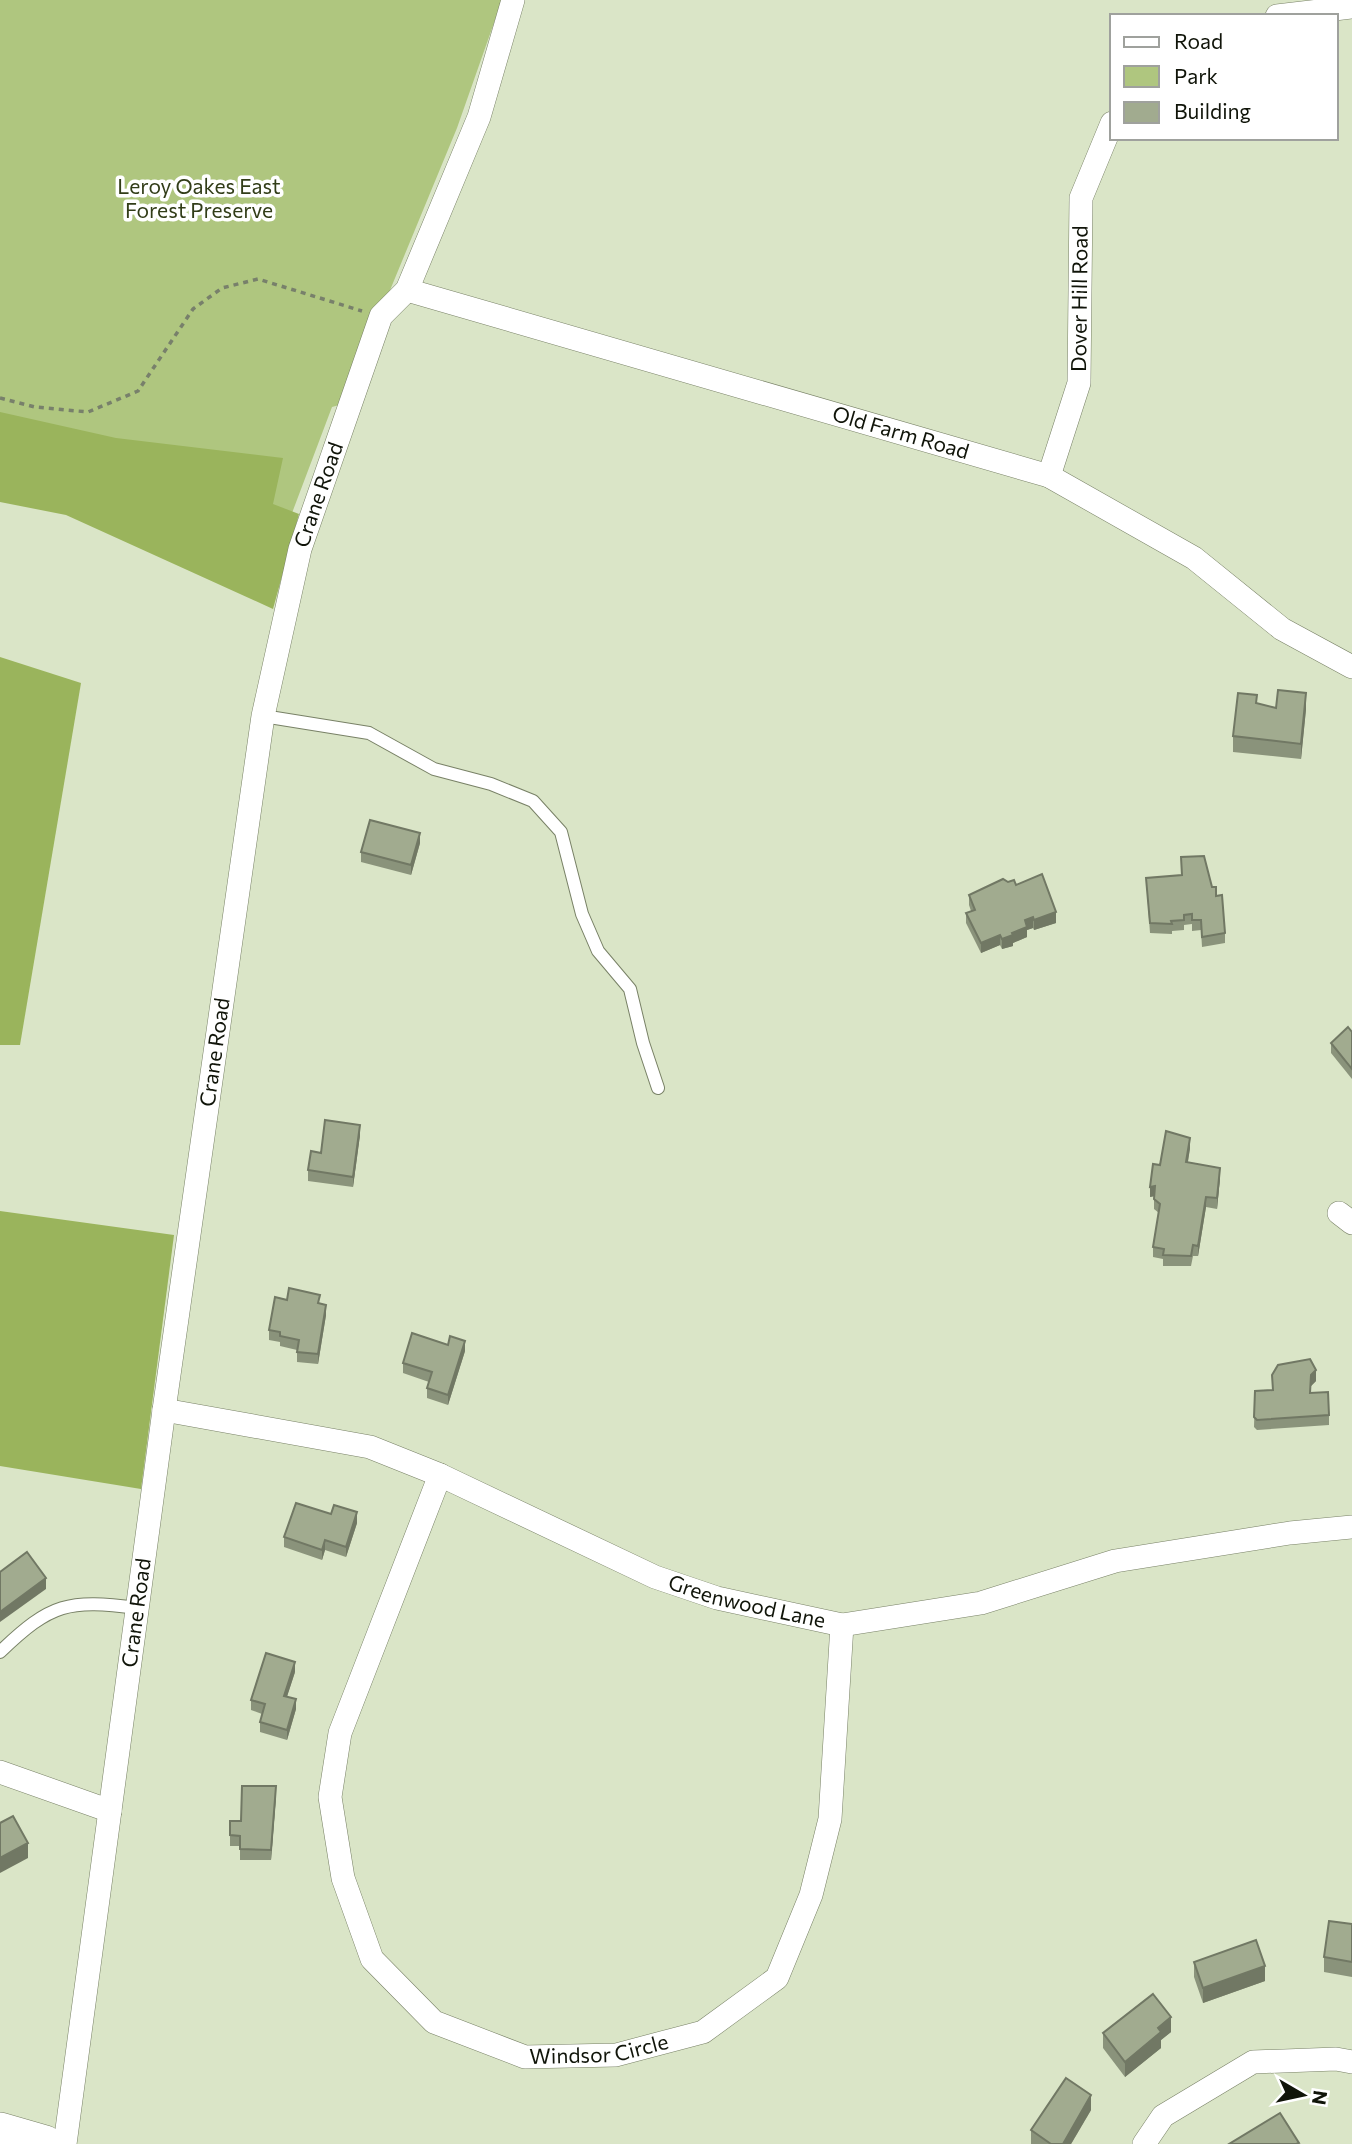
<svg xmlns="http://www.w3.org/2000/svg" width="1352" height="2144" viewBox="0 0 1352 2144" font-family="Commissioner,sans-serif">
<style>
.green{fill:#afc67f}
.forest{fill:#9ab45c}
.lines{fill:none;stroke-linecap:round;stroke-linejoin:round}
.lane-casing{stroke:#788166;stroke-width:14}
.street-casing{stroke:#788166;stroke-width:24}
.primary-casing{stroke:#788166;stroke-width:38}
.path{stroke:#78806b;stroke-width:3.5;stroke-dasharray:5 5;stroke-linecap:butt}
.lane{stroke:#fff;stroke-width:12}
.street{stroke:#fff;stroke-width:23}
.primary{stroke:#fff;stroke-width:37}
.wall{fill:#8a937b}
.shaded-wall{fill:#717864}
.building{fill:#a1ab8f;stroke:#717864;stroke-width:2}
.labels{text-anchor:middle;stroke-width:7;stroke-linejoin:round;paint-order:stroke}
.park-label{font-size:21px;fill:#323d18;stroke:#fff}
.street-label{font-size:21px;fill:#101409;stroke:#fff}
</style>
<rect width="100%" height="100%" fill="#dae5c7"/>
<polygon class="green" points="0,0 502,0 457,128 343,404 332,407 289,521 0,453"/>
<g class="forest">
<polygon points="0,412 116,438 283,458 273,504 299,514 273,609 66,515 0,502"/>
<polygon points="0,657 81,683 20,1045 0,1045"/>
<polygon points="0,1211 174,1235 141,1489 0,1466"/>
</g>
<g class="lines">
<defs>
<g id="lane">
<polyline points="263,716 369,733 434,769 491,784 533,801 561,832 582,914 598,951 630,989 643,1043 658,1088"/>
<path d="M0 1652C51 1603 68 1599 138 1608"/>
</g>
<g id="street">
<polyline points="1277,16 1352,7"/>
<path id="s1" d="M407 290 1049 476 1194 558 1282 629 1352 667"/>
<path id="s2" d="M1049 476 1079 383 1081 198 1112 123"/>
<polyline points="1339,1213 1352,1223"/>
<path id="s3" d="M164 1410 370 1447 440 1475 655 1577 717 1598 842 1625 981 1603 1115 1561 1290 1533 1352 1527"/>
<path id="s4" d="M440 1475 340 1733 330 1797 343 1878 372 1959 434 2022 525 2057 616 2055 703 2032 777 1978 811 1895 830 1819 842 1625"/>
<polyline points="0,1772 110,1811"/>
<path id="s5" d="M65 2144 164 1410 263 716 300 549 381 316 407 290 479 117 513 0"/>
<polyline points="1144,2144 1163,2116 1253,2062 1336,2059 1352,2062"/>
</g>
<polyline id="primary" points="0,2131 45,2144"/>
</defs>
<use href="#lane" class="lane-casing"/>
<use href="#street" class="street-casing"/>
<use href="#primary" class="primary-casing"/>
<polyline class="path" points="0,398 35,407 88,412 138,391 193,309 222,288 258,279 362,311"/>
<use href="#lane" class="lane"/>
<use href="#street" class="street"/>
<use href="#primary" class="primary"/>
</g>
<g class="wall">
<polygon points="1257,703 1276,708 1306,709 1301,759 1233,752 1233,736"/>
<polygon points="420,843 411,875 361,862 361,852"/>
<polygon points="1181,857 1212,887 1216,896 1225,933 1225,943 1202,947 1201,930 1192,931 1192,924 1184,925 1184,930 1172,931 1172,934 1150,933 1146,878 1181,875"/>
<polygon points="1016,885 1056,923 1034,930 1033,928 1027,930 1027,937 1013,943 1013,946 1002,949 1000,945 981,953 966,923 966,913 971,911 969,905 969,895"/>
<polygon points="1352,1032 1352,1079 1331,1053 1331,1043"/>
<polygon points="360,1135 353,1187 308,1181 308,1170 321,1153"/>
<polygon points="1190,1148 1188,1162 1220,1178 1217,1209 1206,1207 1198,1256 1193,1256 1191,1266 1163,1266 1163,1259 1153,1257 1153,1247 1159,1213 1154,1209 1154,1196 1150,1197 1160,1165"/>
<polygon points="287,1300 320,1304 326,1315 318,1364 297,1362 297,1350 280,1346 280,1342 269,1340 269,1330"/>
<polygon points="465,1351 448,1405 427,1398 427,1388 429,1382 403,1373 403,1363"/>
<polygon points="1272,1375 1316,1381 1311,1386 1311,1393 1329,1415 1329,1425 1257,1430 1254,1427 1255,1391 1272,1390"/>
<polygon points="357,1523 346,1557 325,1550 322,1560 284,1547 284,1537"/>
<polygon points="295,1672 287,1696 296,1709 287,1740 260,1732 260,1722 262,1714 251,1710 251,1700"/>
<polygon points="276,1796 271,1860 240,1860 240,1846 230,1846 230,1821 241,1821"/>
<polygon points="1352,1924 1352,1977 1324,1972 1324,1957"/>
<polygon points="1194,1962 1265,1981 1203,2003 1194,1977"/>
<polygon points="1171,2032 1161,2040 1161,2048 1125,2077 1103,2048 1103,2033"/>
<polygon points="1091,2110 1071,2144 1031,2144 1031,2130"/>
</g>
<g class="shaded-wall">
<polygon points="1306,693 1306,709 1301,759 1301,744"/>
<polygon points="420,833 420,843 411,875 411,865"/>
<polygon points="1056,912 1056,923 1034,930 1034,920"/>
<polygon points="1033,917 1033,928 1027,930 1027,937 1013,943 1013,946 1002,949 1002,939 1012,933 1025,920"/>
<polygon points="1000,935 1000,945 981,953 981,943"/>
<polygon points="360,1125 360,1135 353,1187 353,1177"/>
<polygon points="1190,1138 1190,1148 1186,1172 1186,1162"/>
<polygon points="1220,1168 1220,1178 1217,1209 1217,1198"/>
<polygon points="1155,1186 1155,1196 1150,1197 1150,1187"/>
<polygon points="1206,1197 1206,1207 1198,1256 1198,1246"/>
<polygon points="326,1305 326,1315 318,1364 318,1354"/>
<polygon points="465,1341 465,1351 448,1405 448,1395"/>
<polygon points="1316,1370 1316,1381 1311,1386 1311,1375"/>
<polygon points="357,1512 357,1523 346,1557 346,1547"/>
<polygon points="325,1540 325,1550 322,1560 322,1550"/>
<polygon points="46,1578 46,1589 0,1622 0,1612"/>
<polygon points="295,1662 295,1672 284,1706 284,1696"/>
<polygon points="296,1699 296,1709 287,1740 287,1730"/>
<polygon points="276,1786 276,1796 271,1860 271,1850"/>
<polygon points="28,1843 28,1858 0,1873 0,1858"/>
<polygon points="1265,1966 1265,1981 1203,2003 1203,1988"/>
<polygon points="1171,2017 1171,2032 1161,2040 1161,2048 1125,2077 1125,2062 1158,2028"/>
<polygon points="1091,2095 1091,2110 1071,2144 1063,2144"/>
</g>
<g class="building">
<polygon points="1278,690 1306,693 1301,744 1233,736 1238,693 1257,695 1256,703 1276,708"/>
<polygon points="370,820 420,833 411,865 361,852"/>
<polygon points="1204,856 1212,887 1216,887 1216,896 1222,895 1225,933 1202,937 1201,920 1192,920 1192,914 1184,915 1184,920 1171,921 1172,924 1150,923 1146,878 1182,875 1181,857"/>
<polygon points="1042,874 1056,912 1034,920 1033,917 1025,920 1027,927 1012,933 1013,935 1002,939 1000,935 981,943 966,913 975,910 969,895 1003,879 1008,882 1014,880 1016,885"/>
<polygon points="1348,1027 1352,1032 1352,1069 1331,1043"/>
<polygon points="325,1120 360,1125 353,1177 308,1170 311,1151 321,1153"/>
<polygon points="1166,1131 1190,1138 1186,1162 1220,1168 1217,1198 1206,1197 1198,1246 1193,1245 1191,1256 1163,1255 1164,1249 1153,1247 1160,1204 1154,1199 1155,1186 1150,1187 1153,1164 1160,1165"/>
<polygon points="289,1288 320,1295 318,1303 326,1305 318,1354 297,1352 299,1340 280,1336 280,1332 269,1330 275,1297 287,1300"/>
<polygon points="412,1333 448,1345 450,1336 465,1341 448,1395 427,1388 432,1372 403,1363"/>
<polygon points="1310,1359 1316,1370 1311,1375 1310,1393 1328,1392 1329,1415 1257,1420 1254,1417 1255,1391 1273,1390 1272,1375 1278,1365"/>
<polygon points="296,1503 331,1514 334,1505 357,1512 346,1547 325,1540 322,1550 284,1537"/>
<polygon points="27,1552 46,1578 0,1612 0,1572"/>
<polygon points="266,1653 295,1662 284,1696 296,1699 287,1730 260,1722 265,1704 251,1700"/>
<polygon points="242,1786 276,1786 271,1850 240,1849 240,1836 230,1835 230,1821 241,1821"/>
<polygon points="13,1816 28,1843 0,1858 0,1823"/>
<polygon points="1329,1921 1352,1924 1352,1962 1324,1957"/>
<polygon points="1256,1940 1265,1966 1203,1988 1194,1962"/>
<polygon points="1153,1994 1171,2017 1158,2028 1161,2032 1125,2062 1103,2033"/>
<polygon points="1066,2078 1091,2095 1063,2144 1051,2144 1031,2130"/>
<polygon points="1280,2113 1299,2143 1296,2144 1229,2144"/>
</g>
<g class="labels">
<g class="park-label">
<text x="199" y="194">Leroy Oakes East<tspan x="199" dy="24">Forest Preserve</tspan></text>
</g>
<g class="street-label">
<text dy="7" stroke="none"><textPath href="#s2" startOffset="182">Dover Hill Road</textPath></text>
<text dy="7" stroke="none"><textPath href="#s1" startOffset="514">Old Farm Road</textPath></text>
<text dy="7" stroke="none"><textPath href="#s5" startOffset="1670">Crane Road</textPath></text>
<text dy="7" stroke="none"><textPath href="#s5" startOffset="1102">Crane Road</textPath></text>
<text dy="7" stroke="none"><textPath href="#s3" startOffset="618">Greenwood Lane</textPath></text>
<text dy="7" stroke="none"><textPath href="#s5" startOffset="536">Crane Road</textPath></text>
<text dy="7" stroke="none"><textPath href="#s4" startOffset="770">Windsor Circle</textPath></text>
</g>
</g>
<rect x="1110" y="14" width="228" height="126" fill="#ffffff" stroke="#9fa19d" stroke-width="2"/>
<rect x="1124" y="37" width="35" height="10" fill="#ffffff" stroke="#9fa19d" stroke-width="2"/>
<text x="1174" y="49" font-size="21" fill="#101409">Road</text>
<rect x="1124" y="66" width="35" height="21" fill="#afc67f" stroke="#9fa19d" stroke-width="2"/>
<text x="1174" y="84" font-size="21" fill="#101409">Park</text>
<rect x="1124" y="102" width="35" height="21" fill="#a1ab8f" stroke="#9fa19d" stroke-width="2"/>
<text x="1174" y="119" font-size="21" fill="#101409">Building</text>
<g transform="translate(1303 2095) rotate(99)" stroke="#ffffff" stroke-width="5" paint-order="stroke">
<path d="M0-5L12 26L0 18L-12 26Z" fill="#101409"/>
<text y="-10" font-size="19" font-weight="bold" text-anchor="middle" fill="#101409">N</text>
</g>
</svg>
